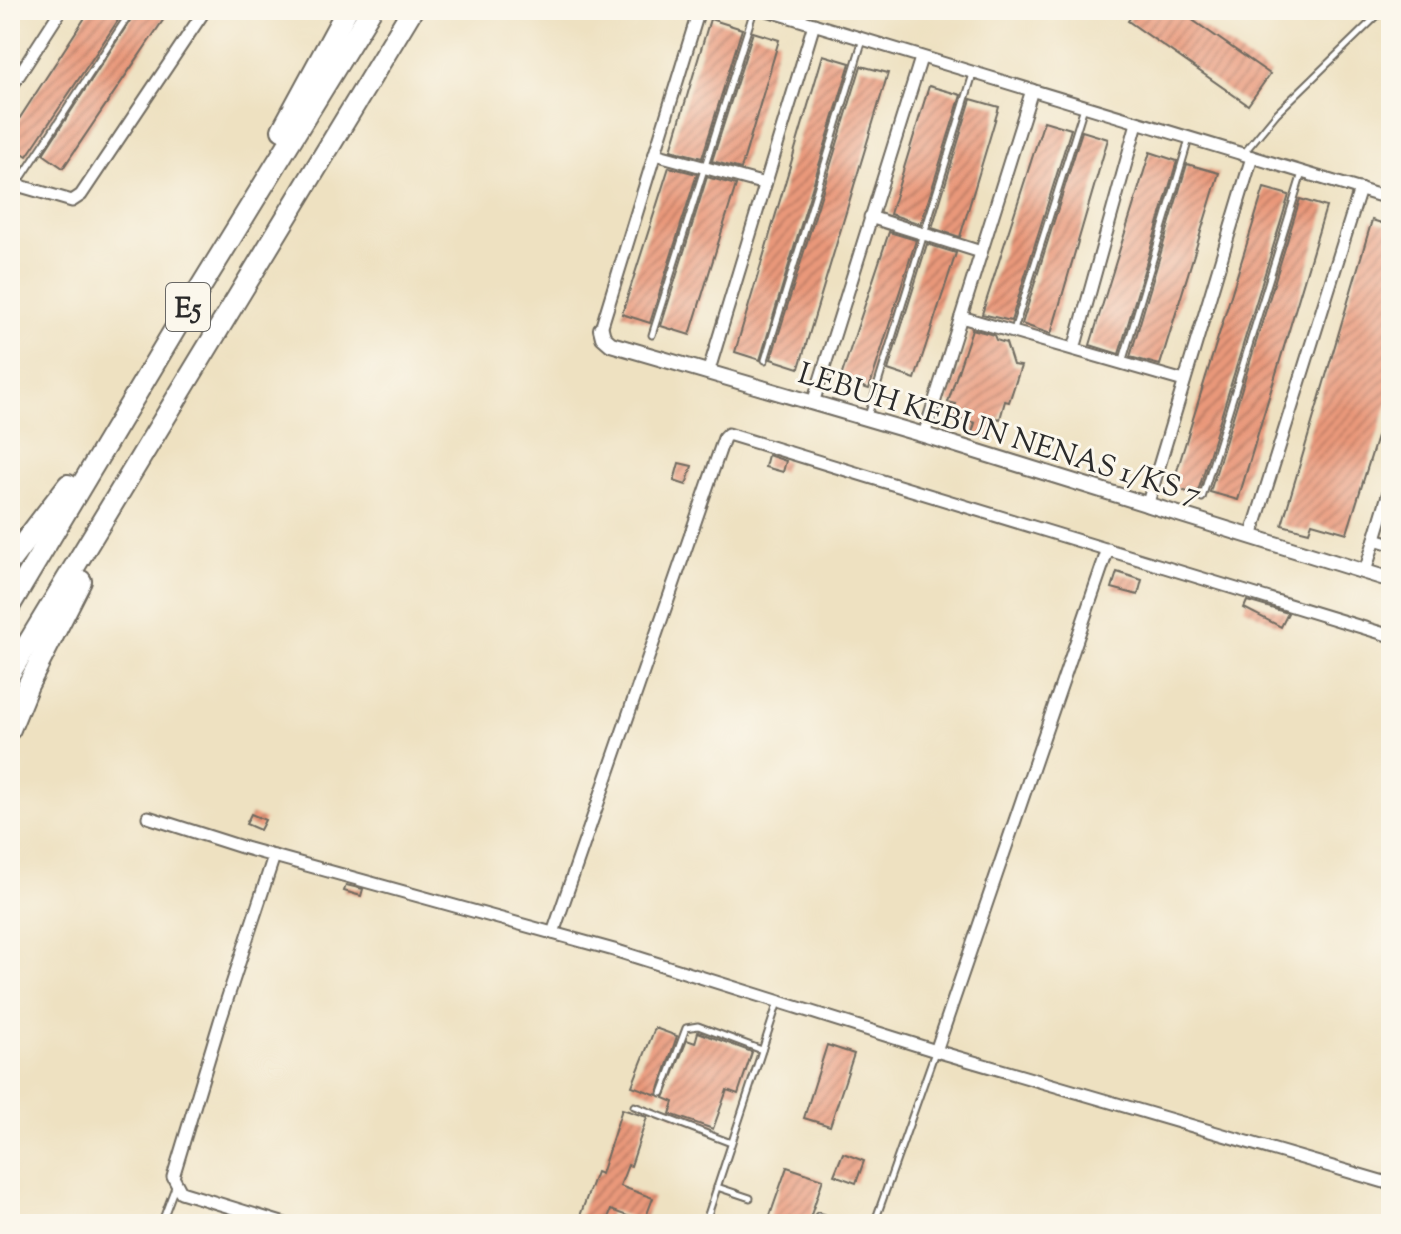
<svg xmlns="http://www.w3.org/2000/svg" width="1401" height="1234" viewBox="0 0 1401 1234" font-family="'Sorts Mill Goudy',serif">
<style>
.building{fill:url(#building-hatch)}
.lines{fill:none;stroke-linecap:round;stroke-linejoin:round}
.service-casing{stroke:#6f6b60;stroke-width:9}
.minor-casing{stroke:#6f6b60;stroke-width:15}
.tertiary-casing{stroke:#6f6b60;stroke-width:18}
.motorway-casing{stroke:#6f6b60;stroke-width:24}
.service{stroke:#fff;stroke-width:5}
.minor{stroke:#fff;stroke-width:11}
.tertiary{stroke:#fff;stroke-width:14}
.motorway{stroke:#fff;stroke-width:20}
.labels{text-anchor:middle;stroke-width:6;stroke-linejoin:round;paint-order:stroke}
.shield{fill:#fbf7ec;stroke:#696865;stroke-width:2}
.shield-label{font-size:28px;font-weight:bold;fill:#2b2b2b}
.street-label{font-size:30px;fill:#2b2b2b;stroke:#fbf7ec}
</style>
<defs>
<pattern id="building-hatch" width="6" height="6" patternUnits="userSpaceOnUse" patternTransform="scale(2)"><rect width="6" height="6" fill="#e9987a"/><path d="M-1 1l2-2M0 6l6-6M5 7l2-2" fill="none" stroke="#bd7c64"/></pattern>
</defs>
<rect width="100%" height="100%" fill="#fbf7ec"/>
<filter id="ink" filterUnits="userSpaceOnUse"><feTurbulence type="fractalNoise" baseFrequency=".0125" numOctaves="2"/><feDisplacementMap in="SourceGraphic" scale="16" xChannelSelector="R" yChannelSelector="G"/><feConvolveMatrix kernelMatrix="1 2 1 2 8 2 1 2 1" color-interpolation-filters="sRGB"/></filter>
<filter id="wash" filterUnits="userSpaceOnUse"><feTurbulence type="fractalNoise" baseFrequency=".006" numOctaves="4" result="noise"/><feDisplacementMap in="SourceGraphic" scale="32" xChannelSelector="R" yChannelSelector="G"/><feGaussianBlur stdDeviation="1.8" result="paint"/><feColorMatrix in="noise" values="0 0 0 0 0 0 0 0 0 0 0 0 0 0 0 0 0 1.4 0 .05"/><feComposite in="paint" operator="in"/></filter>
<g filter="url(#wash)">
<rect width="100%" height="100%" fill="#eee1c1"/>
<g id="blocks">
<g class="building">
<polygon points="90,10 125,10 27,156 10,145 10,133"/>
<polygon points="137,10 170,10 63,168 43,154"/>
<polygon points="1136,10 1178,10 1270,74 1248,105 1128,21"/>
<polygon points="710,19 742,29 702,158 671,150"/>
<polygon points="753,32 779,40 741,169 712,161"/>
<polygon points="823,55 850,63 760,360 735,352"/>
<polygon points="861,66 888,73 799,368 771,359"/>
<polygon points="929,86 961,95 921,224 890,214"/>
<polygon points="971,99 999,107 960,237 932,228"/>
<polygon points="1044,121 1071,129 1011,321 982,314"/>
<polygon points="1082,131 1108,139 1051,334 1022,324"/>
<polygon points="1150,152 1177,161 1119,354 1090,345"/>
<polygon points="1187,164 1219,173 1160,365 1130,357"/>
<polygon points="669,167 697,174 650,323 622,314"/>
<polygon points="707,177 736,185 690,335 661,326"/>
<polygon points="1264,188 1289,195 1197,495 1172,487"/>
<polygon points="1300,199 1326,207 1238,500 1210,492"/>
<polygon points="1372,220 1391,226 1391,392 1347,533 1312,523 1309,532 1282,525"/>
<polygon points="889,232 916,240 869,389 840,380"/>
<polygon points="927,244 956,253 915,379 888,370"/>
<polygon points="972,329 994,335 996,340 1006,343 1013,365 1021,366 1009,402 1005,401 1000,419 997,418 989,438 972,433 975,423 952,416 956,404 948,402"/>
<polygon points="768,455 786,461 783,472 765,467"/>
<polygon points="679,463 692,466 686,485 674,481"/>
<polygon points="1117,572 1142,580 1138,595 1112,588"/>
<polygon points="1247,601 1288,613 1281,627 1244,608"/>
<polygon points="251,814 265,820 260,830 246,824"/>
<polygon points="346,885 363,889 361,896 344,891"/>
<polygon points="655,1028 677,1036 657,1095 632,1086"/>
<polygon points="698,1032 752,1052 738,1094 727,1090 713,1129 670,1114 674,1102 664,1098 687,1040 695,1043"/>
<polygon points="827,1045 854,1054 830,1126 804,1118"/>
<polygon points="622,1109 647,1117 631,1166 628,1165 620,1186 653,1198 644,1222 611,1210 606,1224 601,1224 580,1216 596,1172 601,1174"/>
<polygon points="843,1153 864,1161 856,1183 834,1175"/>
<polygon points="787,1167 823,1179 808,1224 767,1224"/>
</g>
</g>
</g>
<g filter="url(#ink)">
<use href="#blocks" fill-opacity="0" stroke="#6f6b60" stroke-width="2"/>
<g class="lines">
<defs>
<g id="service">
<polyline points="1243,154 1277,113 1383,10"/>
<polyline points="18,183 132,10"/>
<polyline points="1014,330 1084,107"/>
<polyline points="652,335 754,10"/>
<polyline points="765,360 863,39"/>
<polyline points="1122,363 1189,139"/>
<polyline points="868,416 973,74"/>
<polyline points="1202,498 1302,173"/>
<polyline points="662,1093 686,1028 698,1026 762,1050"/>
<polyline points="634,1106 731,1143"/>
<polyline points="717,1187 750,1198"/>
<polyline points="818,1216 841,1224"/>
<polyline points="625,1223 628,1224"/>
<polyline points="161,1224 175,1187"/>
<polyline points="705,1224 778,1002"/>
<polyline points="874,1224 935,1052"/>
</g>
<g id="minor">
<polyline points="767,10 1391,199"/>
<polyline points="10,89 61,10"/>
<polyline points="655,154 765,184"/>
<polyline points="10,183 72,201 81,195 205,10"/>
<polyline points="870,217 981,252"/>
<polyline points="961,317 1184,381"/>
<polyline points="601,329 699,10"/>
<polyline points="1074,349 1137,123"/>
<polyline points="708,373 814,24"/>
<polyline points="813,403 921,58"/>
<polyline points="924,435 1032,90"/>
<polyline points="1147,506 1252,157"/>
<polyline points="1251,537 1360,189"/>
<polyline points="1375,539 1391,544"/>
<polyline points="1365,572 1391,485"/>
<polyline points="148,817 245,848 614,950 936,1051 1391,1184"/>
<polyline points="274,856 220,1021 173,1177 181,1192 285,1224"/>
<polyline points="553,933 724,438 728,434 1391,636"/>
<polyline points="936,1051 1108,549"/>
</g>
<polyline id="tertiary" points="601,329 603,337 611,344 924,435 1391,580"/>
<g id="motorway">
<polyline points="282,130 347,10"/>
<polyline points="10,561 68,485"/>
<polyline points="10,605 181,319 371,10"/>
<polyline points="10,673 412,10"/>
<polyline points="10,729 28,685 81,581"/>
</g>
</defs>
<use href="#service" class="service-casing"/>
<use href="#minor" class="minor-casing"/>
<use href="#tertiary" class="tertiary-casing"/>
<use href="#motorway" class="motorway-casing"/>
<use href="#service" class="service"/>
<use href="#minor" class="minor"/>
<use href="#tertiary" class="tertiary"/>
<use href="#motorway" class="motorway"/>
</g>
</g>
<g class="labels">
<rect class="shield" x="166" y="283" width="44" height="48" rx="6"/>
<g class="shield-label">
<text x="188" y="317">E5</text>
</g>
<g class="street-label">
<text transform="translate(1000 433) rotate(17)" y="10">LEBUH KEBUN NENAS 1/KS 7</text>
</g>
</g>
<rect width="1401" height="1234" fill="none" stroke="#fbf7ec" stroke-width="40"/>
</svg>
